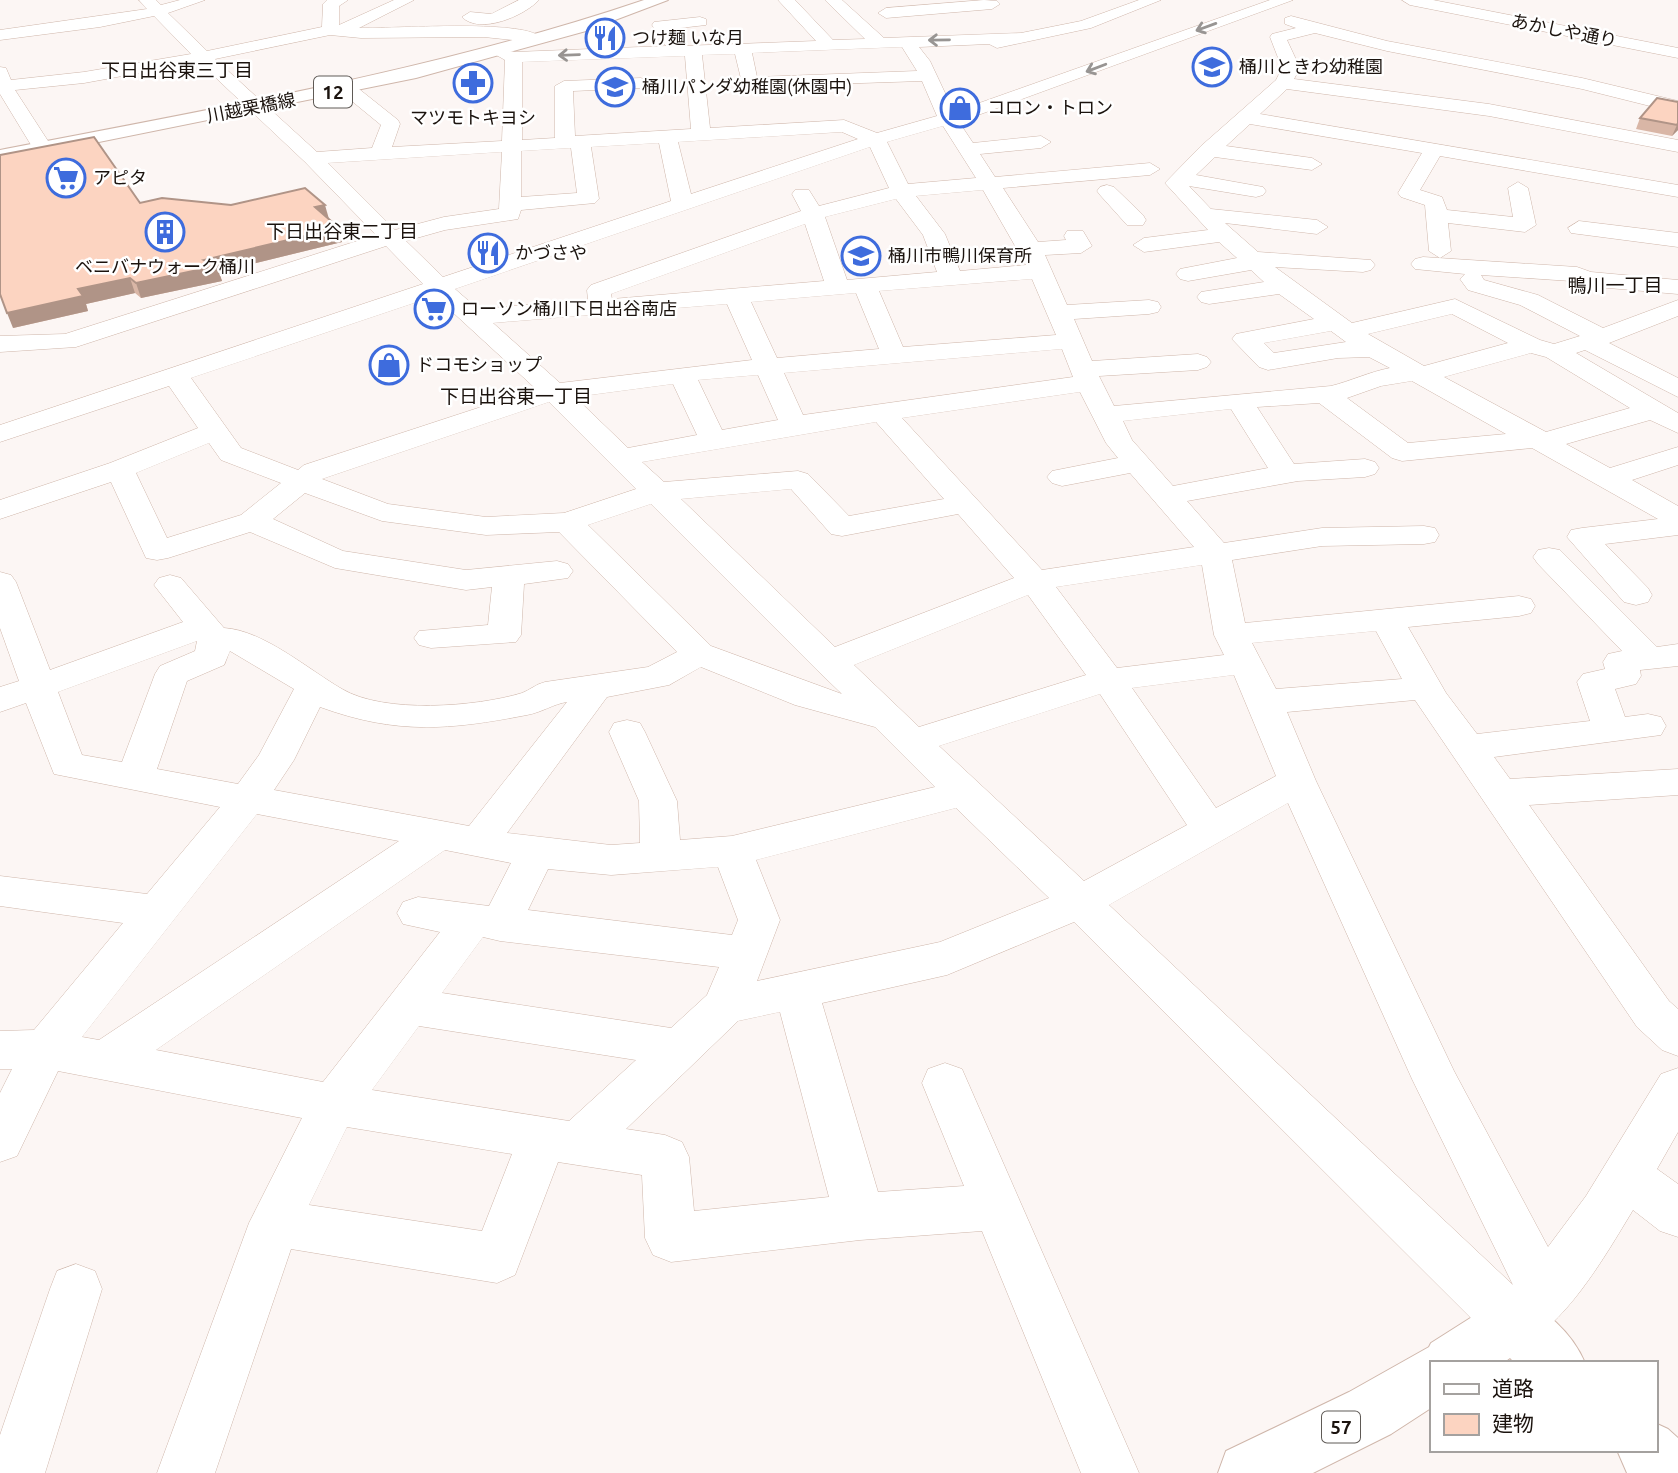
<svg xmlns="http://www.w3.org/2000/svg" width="1678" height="1473" viewBox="0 0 1678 1473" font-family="Ubuntu,'Noto Sans JP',sans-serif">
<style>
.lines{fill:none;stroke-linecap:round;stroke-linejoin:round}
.minor-casing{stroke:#cfb6aa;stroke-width:1}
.major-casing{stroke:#cfb6aa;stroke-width:2}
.minor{fill:#fff;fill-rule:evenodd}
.major{fill:#fff;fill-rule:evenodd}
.wall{fill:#d9b6a6}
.shaded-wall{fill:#b09487}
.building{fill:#fcd4c1;stroke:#b09487;stroke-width:2}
.oneway{stroke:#989593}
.labels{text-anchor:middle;stroke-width:5;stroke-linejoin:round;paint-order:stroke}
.far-street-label{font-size:18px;fill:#1b130e;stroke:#fff}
.far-poi-label{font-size:18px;fill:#1b130e;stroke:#fff;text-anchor:start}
.far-neighbourhood-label{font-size:19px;fill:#1b130e;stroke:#fff}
.shield{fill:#fff;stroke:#5f5a56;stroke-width:2}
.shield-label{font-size:19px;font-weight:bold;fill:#1b130e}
</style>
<rect width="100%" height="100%" fill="#fcf6f4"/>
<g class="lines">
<defs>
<g id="minor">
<path d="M139 0H156L161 5 180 0H205L168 13 207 51 322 27 323 4 327 0H348L339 6V25L394 0H414L359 28C390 29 523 19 540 37L532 42 484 37 361 38 330 35 215 59 317 152 372 148 381 125 342 93 339 89 342 85H354L398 120 400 124 392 147 502 141 505 60 491 52 493 48 515 52 666 46 652 25 654 22 700 17 706 19V25L671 29 682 46 816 41 778 0H795L833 40 865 39 825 0H842L884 38 1021 33 1081 21 1139 0H1161L1091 28 997 48 989 44 919 47 930 61 954 112 1270 0H1293L959 122 973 143 1041 136 1051 142 1041 148 980 154 995 177 1150 163 1160 169 1150 175 1003 188 1038 242 1066 240 1064 236 1067 231H1083L1092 246 1081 253 1045 255 1067 305 1149 300 1158 302 1161 307 1158 312 1149 314 1074 319 1092 361 1198 354 1207 357 1211 362 1207 367 1198 370 1099 376 1114 406 1331 386C1351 381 1369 372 1390 368L1369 357 1338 358 1268 370 1259 367 1232 339 1236 334 1314 319 1279 294 1209 304 1201 302 1197 297 1201 292 1264 282 1251 270 1188 281 1180 279 1176 274 1180 269 1237 258 1219 242 1144 252 1133 245 1144 238 1208 230 1165 183 1201 146 1276 80 1282 68 1270 37 1272 34 1296 28 1285 24V18L1291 16 1387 41 1582 78 1678 101V113L1582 89 1387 51 1315 33 1287 40 1300 68 1294 79 1489 104 1678 140V152L1489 116 1287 89 1260 114 1678 185V197L1440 156 1420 190 1442 197 1447 210 1513 217 1508 188 1518 182 1528 188 1536 225 1525 232 1448 223 1451 251 1440 258 1429 251 1425 205 1401 197 1398 193 1422 153 1250 124 1226 146 1312 158 1322 164 1312 170 1215 157 1196 175 1263 187 1266 191 1263 195 1256 197 1189 186 1211 209 1317 220 1328 227 1317 234 1225 223 1258 252 1371 260 1375 265 1371 270 1363 272 1275 267 1352 323 1455 299 1540 340 1554 344 1580 336 1520 305 1468 290 1460 279 1465 274 1415 269 1411 264 1415 259 1423 257 1577 267 1591 272 1678 280V294L1585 286 1571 281 1481 275 1484 280 1538 295 1603 328 1678 300V316L1609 343 1678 378V397L1585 350 1576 353 1678 413V433L1650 420 1566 444 1610 468 1678 447V465L1632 480 1678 506V535L1605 544 1648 588 1652 595 1648 602 1636 605 1624 602 1567 537 1571 530 1582 528 1658 519 1532 448 1402 461 1392 458 1319 403 1257 407 1294 464 1365 459 1375 462 1379 468 1375 474 1365 477 1298 481 1187 501 1224 543 1322 528 1424 526 1435 528 1439 535 1435 542 1424 544 1322 546 1232 560 1245 623 1519 596 1531 599 1535 606 1531 613 1519 616 1408 627 1446 693 1477 734 1590 721 1577 682 1583 674 1605 669 1603 662 1608 654 1622 651 1538 564 1533 557 1538 550 1549 548 1560 550 1657 647 1678 644V666L1640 670 1641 676 1636 684 1615 689 1625 717 1648 714 1661 717 1666 726 1661 735 1494 757 1510 779 1678 769V795L1529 805 1669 1001 1678 1009V1056L1662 1050 1637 1027 1415 700 1287 712 1316 781 1454 1071 1548 1247 1586 1196 1661 1074 1678 1068V1132L1657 1169 1678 1184V1237L1660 1231 1633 1210C1605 1256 1564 1329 1514 1349L1495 1342 1074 922 947 975 822 1003 878 1192 964 1186 922 1083 928 1069 945 1063 962 1069 1139 1473H1081L982 1231 860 1240 671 1262 653 1255 645 1238 642 1175 558 1162 515 1275 497 1283 291 1249 215 1473H157L249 1223 302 1118 58 1071 17 1156 0 1162V1093L12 1069H0V1031L34 1030 123 923 0 906V876L147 894 220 807 54 774 26 703 0 712V687L19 681 0 628V572L11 575 16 582 50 670 183 622 154 585 159 578 170 575 181 578 224 628C263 630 309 670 342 689 384 714 476 707 522 693 530 690 536 684 545 682L648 667 677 652 559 532 486 535 382 521 305 493 273 519 343 551 466 570 557 561 568 564 573 571 568 578 524 584 521 635 516 642 431 648 419 645 414 638 419 631 488 625 492 587 466 590 335 568 250 532 168 558 157 560 146 558 111 482 0 519V500L110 463 198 428 169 386 0 442V425L423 284 386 246 76 347 0 352V336L65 334 376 235 305 162 199 62 84 83 15 90 48 141 38 147 31 145 0 94V67L6 68 11 80 84 72 191 54 154 16 100 27 0 40V30L147 9ZM902 47 917 71 757 77 752 53ZM735 54 743 87 922 81 937 116 877 133 844 120 710 128 702 55ZM685 56 691 129 575 136 573 91 641 88 650 83 641 78 564 81 555 86V138L522 140V62ZM943 126 976 178 908 184 887 142ZM842 132 858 139 691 194 678 142ZM659 143 671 201 443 277 406 241 445 230 518 219 521 210 595 203 599 199 591 147ZM870 147 889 188 819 206 809 190H795L792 194 801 211 591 285 587 290 588 300 478 309 455 289ZM571 148 577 193 521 197V151ZM502 152 499 209 444 217 395 230 328 163ZM983 190 1026 265 960 271 945 234 916 196ZM896 199 923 235 937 272 847 280 825 217ZM805 224 824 281 612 299 611 294ZM1032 279 1056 335 903 347 879 291ZM856 293 879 349 777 358 751 302ZM435 296 536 389 304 465 298 470 241 448 191 378ZM727 304 752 360 560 383 493 323ZM1452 314 1508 343 1424 366 1368 334ZM1331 331 1346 342 1274 353 1264 343ZM1062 349 1073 377 803 415 784 373ZM1531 353 1546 357 1630 408 1546 432 1444 377ZM758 375 778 420 722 430 698 380ZM1412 381 1506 434 1408 443 1347 398 1381 386ZM673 384 697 435 628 448 575 397ZM1080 392 1106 443 1118 458 1052 471 1047 477 1052 483 1062 486 1130 473 1194 547 1042 570 902 418ZM549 402 636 489 564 513 486 517 388 504 322 479ZM1231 409 1268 468 1173 486 1132 440 1123 421ZM876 422 944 499 849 516 808 474 798 471 664 482 642 462ZM209 443 221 460 281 483 241 515 167 538 136 473ZM791 489 831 534 842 536 958 514 1014 578 835 647 681 499ZM651 504 817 670 842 694 711 646 588 525ZM1202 565 1214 635 1224 655 1117 668 1056 587ZM1028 595 1086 675 919 727 854 665ZM1376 631 1402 679 1276 689 1252 643ZM197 641 195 651 160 666 155 674 122 762 82 755 58 692ZM230 651 294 689 259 755 238 784 157 769 187 681 224 665ZM701 667 795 705 875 727 935 787 732 836 680 840 677 801 645 732 640 723 627 720 614 723 609 732 639 801 640 843 611 845 507 833 607 697 669 685ZM1234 675 1276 776 1216 808 1132 688ZM1100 694 1187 825 1084 881 939 746ZM567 702 469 826 274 790 294 760 320 707C397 735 449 730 527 715 543 712 553 704 567 702ZM1288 803 1412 1079 1513 1285 1109 905ZM956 808 1049 898 940 942 757 981 780 920 756 860ZM257 814 399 841 99 1040 82 1037ZM445 850 511 863 489 906 418 897 403 902 397 913 403 924 440 932 323 1082 156 1050ZM718 867 738 920 732 935 528 910 548 869 611 875ZM483 937 500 941 719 967 707 995 671 1028 442 993ZM780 1012 829 1197 694 1211 689 1157 682 1142 665 1135 626 1129 738 1021ZM419 1026 636 1060 569 1121 372 1090ZM347 1127 512 1154 482 1231 309 1205Z"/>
<path d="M519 0H539C524 16 480 35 462 17L470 12 491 14Z"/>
<polygon points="984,0 997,1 1000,4 992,9 886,18 878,13 886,8"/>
<polygon points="1402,0 1433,0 1678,48 1678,58 1410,5"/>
<polygon points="1107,185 1114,187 1143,215 1146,220 1143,225 1127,225 1100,195 1097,191 1100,187"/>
<polygon points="1579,221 1678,233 1678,247 1571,233 1568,228"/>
<polygon points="76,1264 95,1271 102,1289 45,1473 0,1473 0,1435 50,1289 57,1271"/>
</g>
<g id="major">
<path d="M644 0H668L586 31 416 78 0 162V150C217 108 434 71 644 0Z"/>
<path d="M1514 1295C1544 1308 1572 1332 1585 1363H1515L1510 1358 1503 1363H1431V1408L1391 1434 1313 1473H1218L1226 1451 1349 1392 1429 1347 1431 1343 1494 1303Z"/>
<polygon points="1655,1423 1668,1429 1678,1438 1678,1473 1627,1473 1617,1450 1655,1450"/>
</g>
</defs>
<use href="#minor" class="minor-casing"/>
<use href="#major" class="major-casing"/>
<use href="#minor" class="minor"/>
<use href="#major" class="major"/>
</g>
<g class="wall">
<polygon points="1678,102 1678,130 1672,136 1636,129 1640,118"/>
<polygon points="140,203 329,219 342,242 219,272 222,281 141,298 135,293 86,304 88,311 13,328"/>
</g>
<g class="shaded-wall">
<polygon points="1678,123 1678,130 1672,136 1677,125"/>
<polygon points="325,205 329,219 315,207"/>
<polygon points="339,228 342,242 219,272 222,281 141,298 136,283 204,260"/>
<polygon points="130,278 135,293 86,304 88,311 13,328 7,313 78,289"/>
</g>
<g class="building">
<polygon points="1657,98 1678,102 1678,123 1677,125 1640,118"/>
<polygon points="94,137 140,203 162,198 231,205 305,188 325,205 315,207 339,228 204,260 217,266 136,283 130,278 78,289 83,296 7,313 0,294 0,155"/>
</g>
<defs><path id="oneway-shaft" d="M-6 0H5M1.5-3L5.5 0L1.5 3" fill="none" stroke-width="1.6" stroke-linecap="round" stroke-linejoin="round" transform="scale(1.75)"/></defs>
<g class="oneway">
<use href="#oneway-shaft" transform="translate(1206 27) rotate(160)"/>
<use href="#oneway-shaft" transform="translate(939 40) rotate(179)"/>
<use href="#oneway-shaft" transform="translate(569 55) rotate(178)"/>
<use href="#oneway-shaft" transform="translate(1096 68) rotate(159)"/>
</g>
<defs>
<symbol id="restaurant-ring" viewBox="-11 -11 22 22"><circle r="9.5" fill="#fff" stroke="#3e6cdd" stroke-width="1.5"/><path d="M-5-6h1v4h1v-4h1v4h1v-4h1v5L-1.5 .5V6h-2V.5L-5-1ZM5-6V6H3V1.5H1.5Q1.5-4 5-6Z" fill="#3e6cdd"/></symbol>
<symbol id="school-ring" viewBox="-11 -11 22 22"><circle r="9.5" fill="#fff" stroke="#3e6cdd" stroke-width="1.5"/><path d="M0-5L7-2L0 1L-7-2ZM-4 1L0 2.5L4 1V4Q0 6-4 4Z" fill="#3e6cdd"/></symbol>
<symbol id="pharmacy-ring" viewBox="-11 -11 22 22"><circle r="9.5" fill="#fff" stroke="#3e6cdd" stroke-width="1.5"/><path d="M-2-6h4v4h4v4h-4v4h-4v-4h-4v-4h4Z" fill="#3e6cdd"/></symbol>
<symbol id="shop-ring" viewBox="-11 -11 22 22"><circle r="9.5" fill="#fff" stroke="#3e6cdd" stroke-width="1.5"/><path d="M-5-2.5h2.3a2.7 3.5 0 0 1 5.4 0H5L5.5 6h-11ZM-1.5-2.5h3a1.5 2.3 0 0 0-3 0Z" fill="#3e6cdd"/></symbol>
<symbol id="supermarket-ring" viewBox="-11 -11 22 22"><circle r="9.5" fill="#fff" stroke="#3e6cdd" stroke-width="1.5"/><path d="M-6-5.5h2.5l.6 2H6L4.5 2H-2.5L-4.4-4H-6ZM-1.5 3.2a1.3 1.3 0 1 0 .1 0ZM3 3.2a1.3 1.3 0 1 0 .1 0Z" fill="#3e6cdd"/></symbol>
<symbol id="building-ring" viewBox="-11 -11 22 22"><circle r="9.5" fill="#fff" stroke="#3e6cdd" stroke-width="1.5"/><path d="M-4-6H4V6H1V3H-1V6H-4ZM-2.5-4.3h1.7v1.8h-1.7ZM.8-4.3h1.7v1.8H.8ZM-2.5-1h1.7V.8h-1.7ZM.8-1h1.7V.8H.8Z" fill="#3e6cdd"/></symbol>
</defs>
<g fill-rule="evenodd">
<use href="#restaurant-ring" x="583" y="16" width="44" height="44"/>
<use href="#school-ring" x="1190" y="45" width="44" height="44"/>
<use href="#pharmacy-ring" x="451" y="61" width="44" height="44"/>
<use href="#school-ring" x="593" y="65" width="44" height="44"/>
<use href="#shop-ring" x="938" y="86" width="44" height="44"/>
<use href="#supermarket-ring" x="44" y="156" width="44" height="44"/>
<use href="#building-ring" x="143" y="210" width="44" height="44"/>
<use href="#restaurant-ring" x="466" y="231" width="44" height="44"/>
<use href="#school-ring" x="839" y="234" width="44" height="44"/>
<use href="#supermarket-ring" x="412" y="287" width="44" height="44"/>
<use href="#shop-ring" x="367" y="343" width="44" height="44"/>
</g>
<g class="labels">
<g class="far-street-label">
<text transform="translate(1564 31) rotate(11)" y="6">あかしや通り</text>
<text transform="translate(251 108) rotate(-11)" y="6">川越栗橋線</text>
</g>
<g class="far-poi-label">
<text x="632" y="44">つけ麺 いな月</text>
<text x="1239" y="73">桶川ときわ幼稚園</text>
<text x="642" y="93">桶川パンダ幼稚園(休園中)</text>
<text x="987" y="114">コロン・トロン</text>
<text x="473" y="124" text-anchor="middle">マツモトキヨシ</text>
<text x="93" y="184">アピタ</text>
<text x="515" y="259">かづさや</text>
<text x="888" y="262">桶川市鴨川保育所</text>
<text x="165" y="273" text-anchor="middle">ベニバナウォーク桶川</text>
<text x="461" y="315">ローソン桶川下日出谷南店</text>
<text x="416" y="371">ドコモショップ</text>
</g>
<g class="far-neighbourhood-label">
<text x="177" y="77">下日出谷東三丁目</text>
<text x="342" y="238">下日出谷東二丁目</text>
<text x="1615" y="292">鴨川一丁目</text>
<text x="516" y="403">下日出谷東一丁目</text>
</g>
<g class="shield">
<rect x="314" y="76.5" width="38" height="31" rx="5"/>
<rect x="1322" y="1411.5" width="38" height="31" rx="5"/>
</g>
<g class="shield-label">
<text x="333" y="99">12</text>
<text x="1341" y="1434">57</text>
</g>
</g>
<rect x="1430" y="1361" width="228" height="91" fill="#ffffff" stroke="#a4a19f" stroke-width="2"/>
<rect x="1444" y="1384" width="35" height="10" fill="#ffffff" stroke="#a4a19f" stroke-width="2"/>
<text x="1492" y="1396" font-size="21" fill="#1b130e">道路</text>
<rect x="1444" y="1414" width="35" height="21" fill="#fcd4c1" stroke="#a4a19f" stroke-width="2"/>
<text x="1492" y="1431" font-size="21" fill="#1b130e">建物</text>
</svg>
